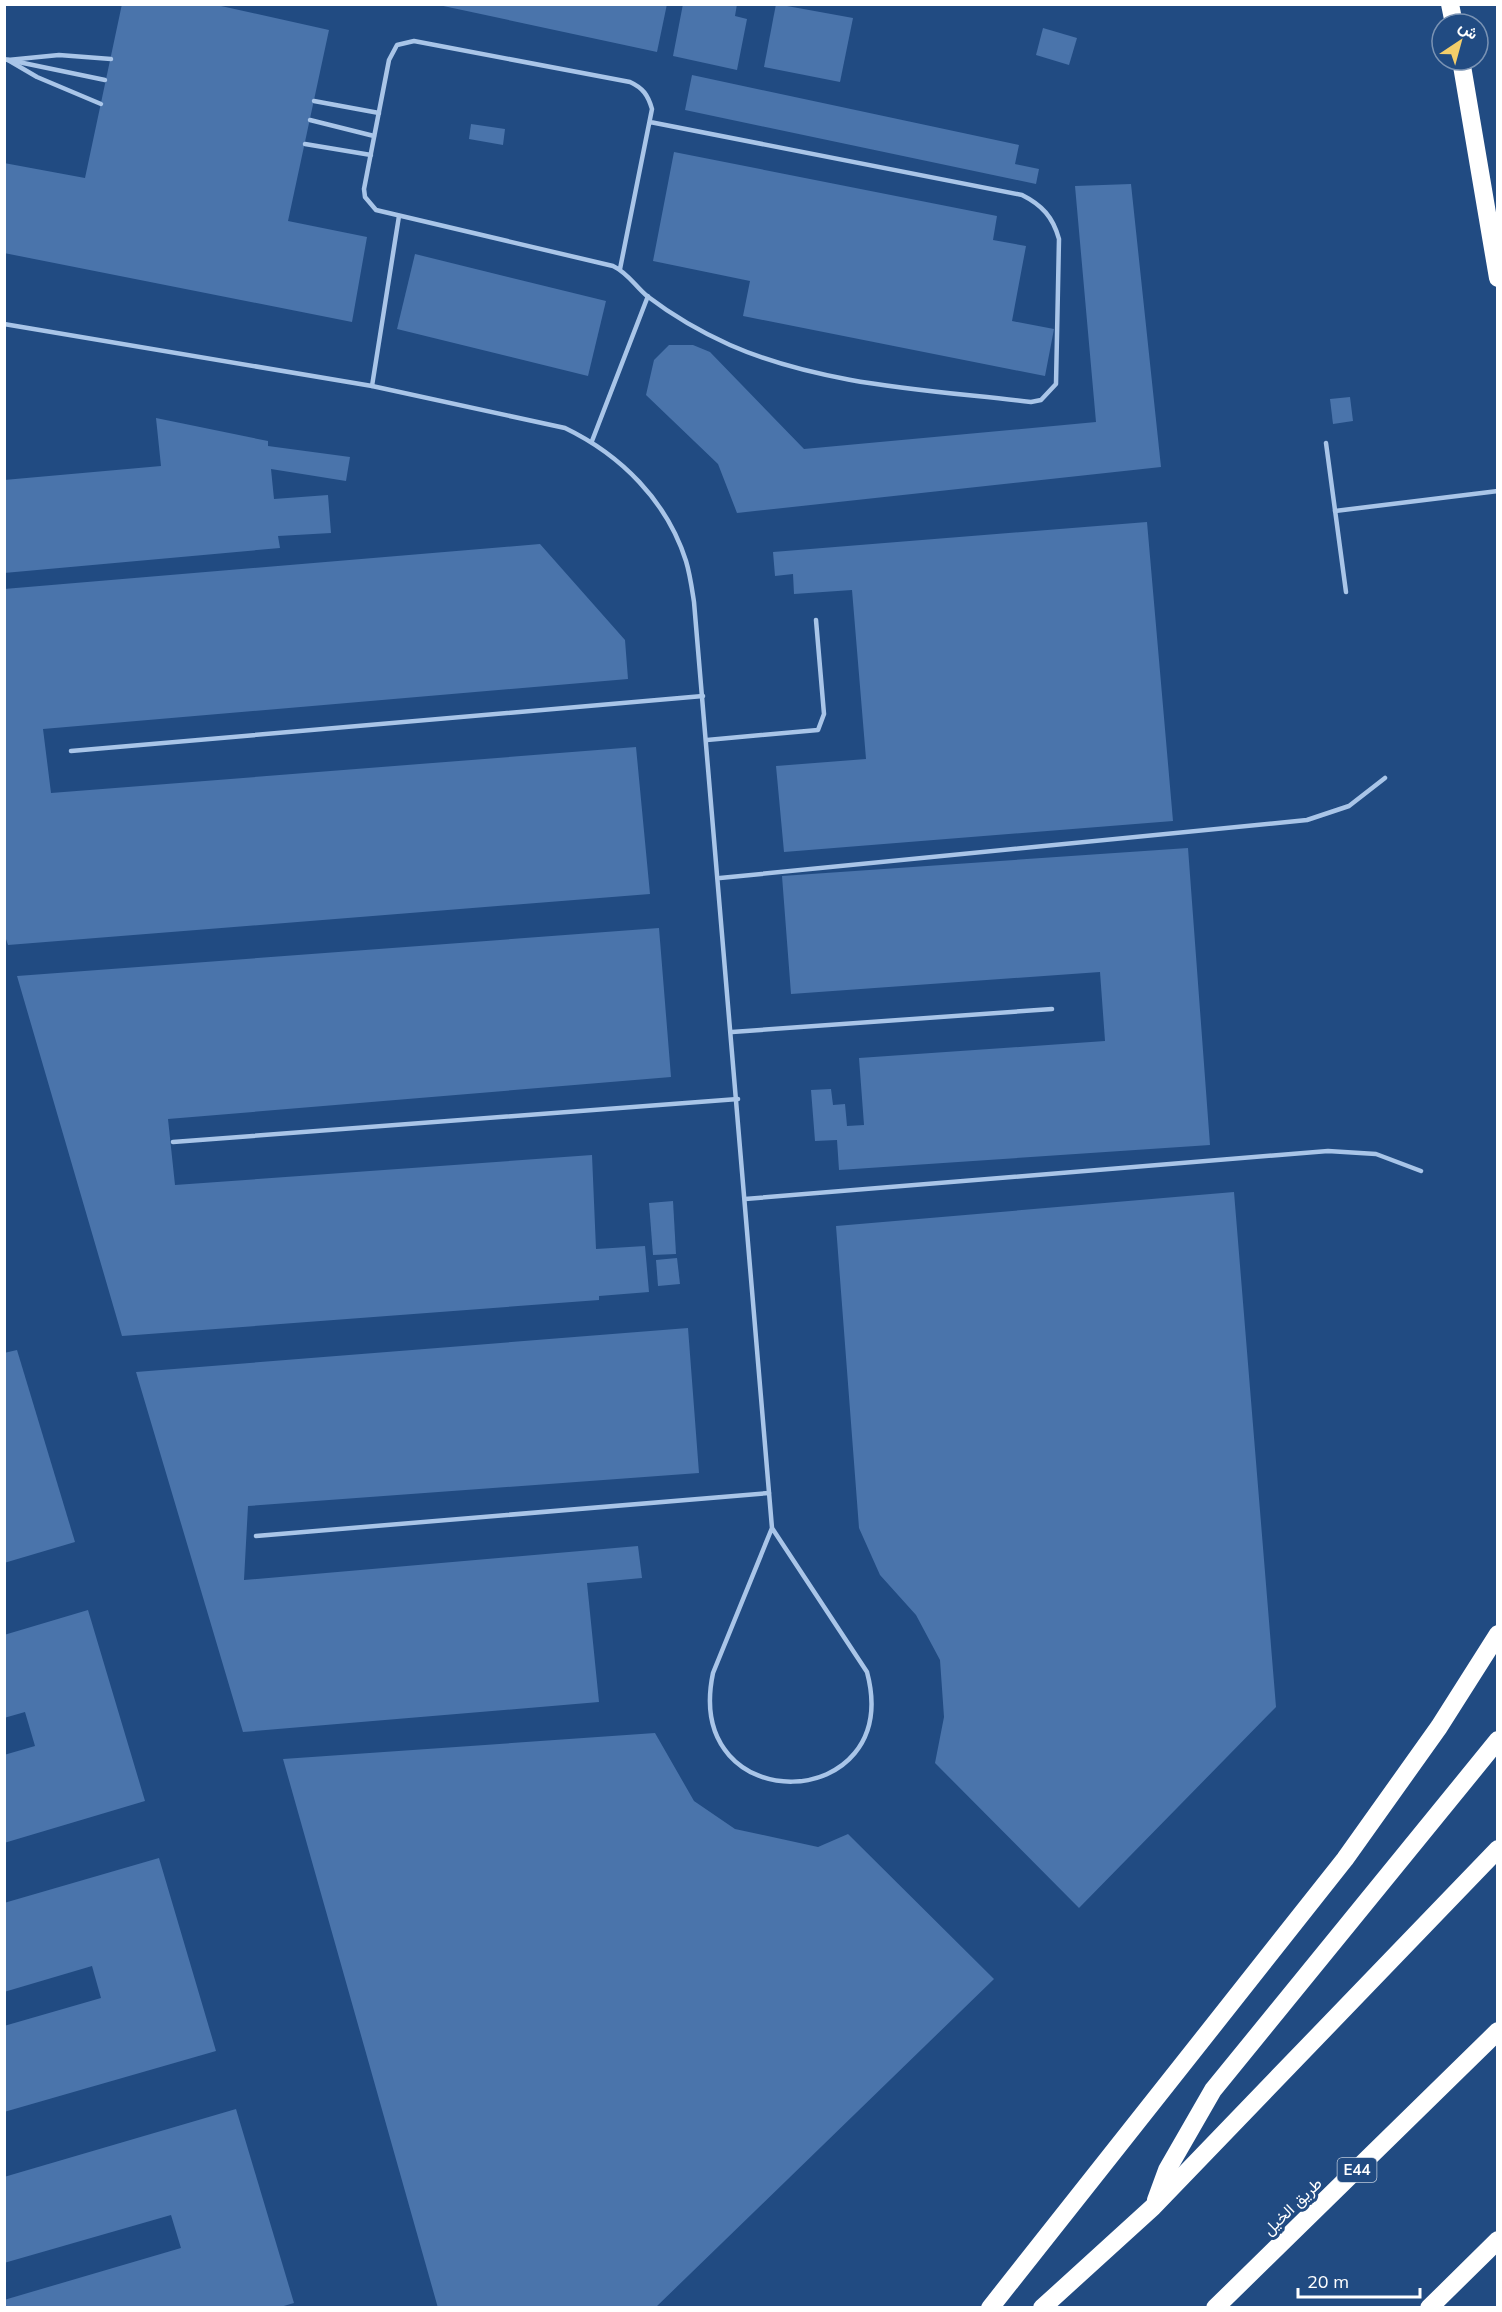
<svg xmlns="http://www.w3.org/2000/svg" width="1502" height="2312" viewBox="0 0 1502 2312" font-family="Mulish,Vazirmatn,sans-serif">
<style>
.building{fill:#4a74ab}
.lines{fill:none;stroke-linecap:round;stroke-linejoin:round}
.service{stroke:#a9c5e8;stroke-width:4.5}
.motorway{stroke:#fff;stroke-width:18}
.labels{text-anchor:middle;stroke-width:6;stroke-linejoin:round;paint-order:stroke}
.shield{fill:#214b82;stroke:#bcc9da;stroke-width:1.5}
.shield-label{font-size:15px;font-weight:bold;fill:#fff}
.street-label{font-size:16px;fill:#fff;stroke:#214b82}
</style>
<rect width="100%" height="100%" fill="#214b82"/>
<g class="building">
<polygon points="122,4 212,4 329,30 288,221 367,237 352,322 4,253 4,163 85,178"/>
<polygon points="434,4 667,4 657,52"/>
<polygon points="683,4 737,4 735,16 747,19 737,70 673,56"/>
<polygon points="776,4 853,18 840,82 764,67"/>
<polygon points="1043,28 1077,38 1069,65 1036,55"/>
<polygon points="692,75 1019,145 1015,164 1039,169 1036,184 685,110"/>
<polygon points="471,124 505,129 503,145 469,139"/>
<polygon points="674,152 997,216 993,240 1026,246 1012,321 1054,329 1045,376 743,316 750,281 653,261"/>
<polygon points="1131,184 1161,467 737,513 718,464 646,395 654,360 669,345 693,345 710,352 804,449 1096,422 1075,186"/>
<polygon points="415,254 606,301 588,376 397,329"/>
<polygon points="1350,397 1353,421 1333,424 1330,399"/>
<polygon points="156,418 268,441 268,446 350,457 346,481 271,469 274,499 328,495 331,533 278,536 280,548 4,573 4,480 161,466"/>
<polygon points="1147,522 1173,821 784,852 776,766 866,759 852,590 794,594 793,574 775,576 773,552"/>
<polygon points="540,544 625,640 628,679 43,729 51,793 636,747 650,894 8,945 4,933 4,589"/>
<polygon points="1188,848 1210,1145 839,1170 837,1140 815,1141 811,1090 831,1089 833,1105 845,1104 847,1126 864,1125 859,1058 1105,1041 1100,972 791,994 782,876"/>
<polygon points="659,928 671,1077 168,1119 175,1185 592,1155 596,1249 645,1246 649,1292 599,1296 599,1300 122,1336 17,976"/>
<polygon points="1234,1192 1276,1707 1079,1908 935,1763 944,1717 940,1660 916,1615 880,1575 859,1528 836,1226"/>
<polygon points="673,1201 676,1254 653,1255 649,1203"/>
<polygon points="677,1258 680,1284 658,1286 656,1260"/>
<polygon points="688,1328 699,1473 248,1506 244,1580 638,1546 642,1578 587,1583 599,1702 243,1732 136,1372"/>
<polygon points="17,1350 75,1542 4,1563 4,1353"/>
<polygon points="88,1610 145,1801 4,1843 4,1755 35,1746 25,1712 4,1718 4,1635"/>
<polygon points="655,1733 694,1801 735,1829 818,1847 848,1834 994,1979 655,2308 438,2308 283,1759"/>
<polygon points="159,1858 216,2051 4,2112 4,2026 101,1998 92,1966 4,1992 4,1903"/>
<polygon points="236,2109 294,2303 277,2308 4,2308 4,2300 181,2248 171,2215 4,2263 4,2177"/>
</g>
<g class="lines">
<g class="service">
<polyline points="4,59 105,80"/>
<polyline points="8,60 59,55 111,59"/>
<polyline points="8,60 37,77 101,104"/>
<polyline points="314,101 379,113"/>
<polyline points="310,120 374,136"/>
<polyline points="305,144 371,155"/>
<path d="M620 269 652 109C648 95 643 88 630 82L414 41 397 45 389 60 364 189 365 197 376 210 613 266C628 273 635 286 647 296 672 315 701 332 730 345 823 386 931 390 1031 402L1041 400 1056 384 1059 239C1053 217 1042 205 1022 195L650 122"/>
<path d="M4 324 372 386 565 428C621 455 667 501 686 561 690 574 692 589 694 602L772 1528 713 1673C682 1821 905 1815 867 1672L772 1528"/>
<polyline points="372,386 399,216"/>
<polyline points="592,441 648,296"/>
<polyline points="1326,443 1346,592"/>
<polyline points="1335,511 1498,491"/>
<polyline points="707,740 818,730 824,714 816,620"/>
<polyline points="71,751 703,696"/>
<polyline points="720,878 1307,820 1349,806 1385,778"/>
<polyline points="732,1032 1052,1009"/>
<polyline points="173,1142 738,1099"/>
<polyline points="745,1199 1328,1151 1376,1154 1421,1171"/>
<polyline points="256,1536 769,1493"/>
</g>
<g class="motorway">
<polyline points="1450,4 1454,24"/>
<polyline points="1461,60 1498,278"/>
<polyline points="1156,2200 1167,2170 1213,2090 1498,1740"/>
<polyline points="990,2308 1345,1859 1439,1727 1498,1634"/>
<polyline points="1042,2308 1153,2207 1498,1849"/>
<polyline points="1215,2308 1498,2031"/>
<polyline points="1429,2308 1498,2240"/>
</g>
</g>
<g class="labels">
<rect class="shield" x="1337.5" y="2158" width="39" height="24" rx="4.5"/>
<g class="shield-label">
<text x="1357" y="2175">E44</text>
</g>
<g class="street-label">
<text transform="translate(1292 2206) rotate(-44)" y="6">طريق الخيل</text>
</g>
</g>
<rect width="1502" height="2312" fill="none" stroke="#ffffff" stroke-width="12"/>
<g transform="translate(1460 42) rotate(36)"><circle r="28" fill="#214b82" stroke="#7a93b4" stroke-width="1.5"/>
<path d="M0-4.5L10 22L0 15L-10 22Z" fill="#f4ce6a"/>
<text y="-9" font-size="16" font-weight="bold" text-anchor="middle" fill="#ffffff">ش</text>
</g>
<path d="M1298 2288v9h122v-9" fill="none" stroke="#ffffff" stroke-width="3"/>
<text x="1307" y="2288" font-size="18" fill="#ffffff" stroke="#214b82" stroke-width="4.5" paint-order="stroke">20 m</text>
</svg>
